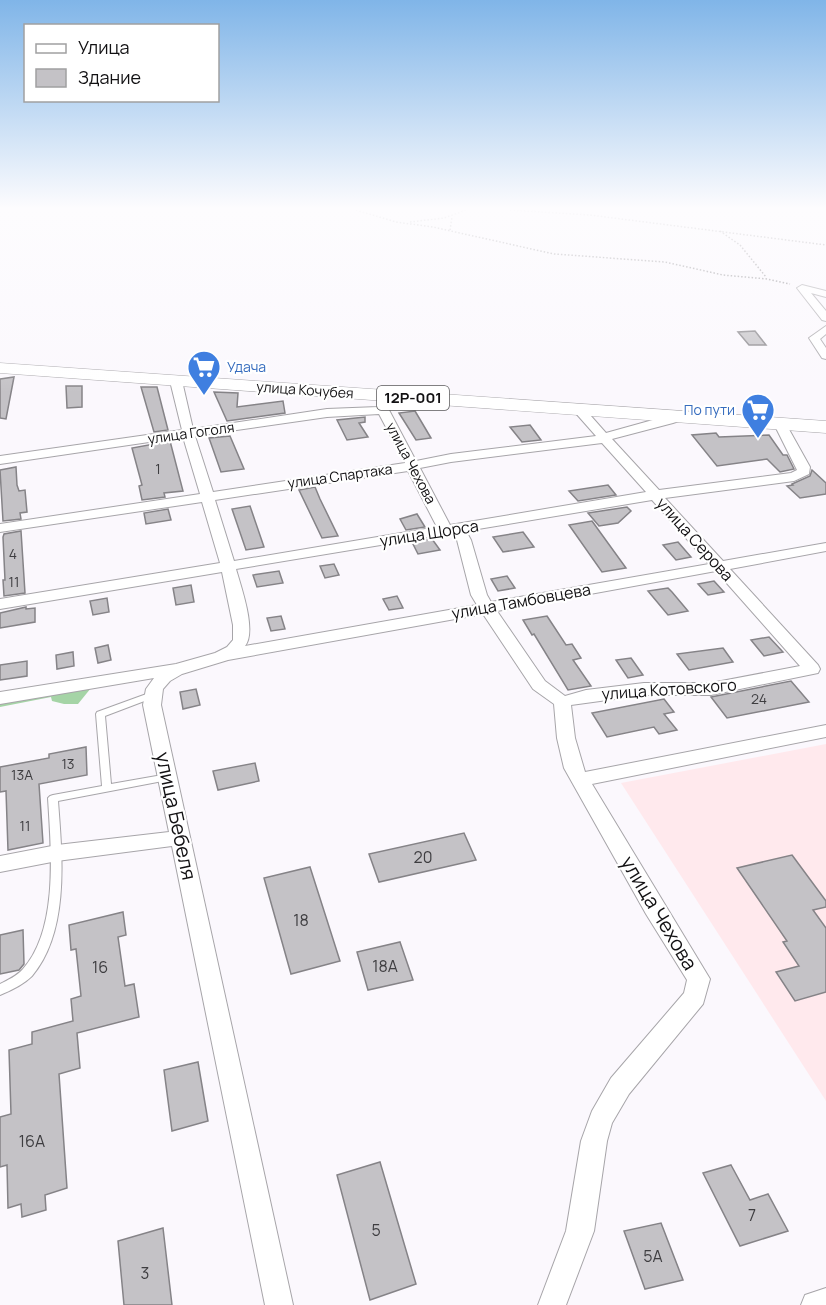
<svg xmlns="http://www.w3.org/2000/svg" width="826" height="1305" viewBox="0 0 826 1305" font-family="Manrope,sans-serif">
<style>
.education{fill:#ffe9ed}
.green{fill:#a5d4a6}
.building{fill:#c4c2c6;stroke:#858387;stroke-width:1.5}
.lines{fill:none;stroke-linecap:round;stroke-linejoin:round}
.service-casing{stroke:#a7a5a9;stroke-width:2}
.minor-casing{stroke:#a7a5a9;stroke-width:2}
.primary-casing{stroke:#a7a5a9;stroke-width:1}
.path{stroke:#868488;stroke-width:1.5;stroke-dasharray:1.5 2;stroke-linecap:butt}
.service{fill:#fff;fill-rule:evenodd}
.minor{fill:#fff;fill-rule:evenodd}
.primary{fill:#fff;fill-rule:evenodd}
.labels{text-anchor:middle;stroke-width:4.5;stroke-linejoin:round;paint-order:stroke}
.far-shop-label{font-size:14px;fill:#366cbe;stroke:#fff;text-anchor:start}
.far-street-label{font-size:14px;fill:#121113;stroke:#fff}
.number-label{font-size:14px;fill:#3e3d40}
.shield{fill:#fff;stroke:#59585a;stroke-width:1.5}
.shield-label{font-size:15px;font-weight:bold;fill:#121113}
.street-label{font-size:16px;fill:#121113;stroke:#fff}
.near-number-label{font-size:16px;fill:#3e3d40}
.near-street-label{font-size:20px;fill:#121113;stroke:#fff}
</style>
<rect width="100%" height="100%" fill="#fbf8fd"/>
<polygon class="education" points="826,744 826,1101 621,783"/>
<polygon class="green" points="84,679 91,688 78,704 64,704 52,701 51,697 0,707 0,700 69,680"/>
<g class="building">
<polygon points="755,331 766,345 749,345 738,332"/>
<polygon points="14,377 6,419 0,418 0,379"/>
<polygon points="66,386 82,386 82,407 67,408"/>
<polygon points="141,387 157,387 168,430 154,432"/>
<polygon points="214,392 238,393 237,407 283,401 285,413 227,421"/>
<polygon points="415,411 431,438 416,440 399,413"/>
<polygon points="365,417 365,422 359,423 368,437 347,440 337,420"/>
<polygon points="530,425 541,440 522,442 510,427"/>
<polygon points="716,433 719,437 769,435 783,455 787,455 794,469 780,472 767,459 717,466 692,435"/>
<polygon points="230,436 244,469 221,472 209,438"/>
<polygon points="170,441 183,491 164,493 165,497 142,500 139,486 142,485 132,448"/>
<polygon points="16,467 17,485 19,491 25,490 27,512 20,513 21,519 3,521 0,470"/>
<polygon points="812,470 826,483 826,494 800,498 787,486 793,485 792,484 810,476"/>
<polygon points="608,485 616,495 578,501 569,491"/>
<polygon points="315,487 320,499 338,536 322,538 299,490"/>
<polygon points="250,506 264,547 246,550 232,509"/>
<polygon points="627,507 631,511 618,523 599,526 588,513"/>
<polygon points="168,509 171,520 146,524 144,513"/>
<polygon points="417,514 425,527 406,530 400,519"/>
<polygon points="592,521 626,568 602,572 569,525"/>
<polygon points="21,531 25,593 4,596 3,580 5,580 3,537 4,534"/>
<polygon points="523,532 534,547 503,552 493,537"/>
<polygon points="432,539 440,550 418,554 412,542"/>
<polygon points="678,542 691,557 676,560 663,545"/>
<polygon points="334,564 339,575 325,578 320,566"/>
<polygon points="279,571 283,583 257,587 253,575"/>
<polygon points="507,576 515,588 498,591 491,579"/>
<polygon points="714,581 724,592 708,595 698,584"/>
<polygon points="191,585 194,602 176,605 173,588"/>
<polygon points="668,588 672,592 688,611 668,615 648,591"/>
<polygon points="397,596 403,608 389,610 383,599"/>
<polygon points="107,598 109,612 93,615 90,601"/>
<polygon points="26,607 26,609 35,608 35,622 0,628 0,613"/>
<polygon points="281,616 285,629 271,631 267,618"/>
<polygon points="547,616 566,645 572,644 581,658 573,660 591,686 568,690 534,634 532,635 523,620"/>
<polygon points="769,637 783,652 764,656 751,640"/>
<polygon points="108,645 111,660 98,663 95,648"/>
<polygon points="723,648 733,662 689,670 677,654"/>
<polygon points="73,652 74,666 57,669 56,655"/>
<polygon points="631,658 643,675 628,678 616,660"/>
<polygon points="27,661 27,676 0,680 0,665"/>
<polygon points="791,681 809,702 727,718 711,697"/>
<polygon points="196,689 200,705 183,709 180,692"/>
<polygon points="664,699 674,712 664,714 677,730 659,734 654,727 607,737 592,713"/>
<polygon points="86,747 87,775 39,784 43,843 8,850 6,791 0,792 0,767 49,758 49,754"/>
<polygon points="255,763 259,781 218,790 213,771"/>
<polygon points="464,833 476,860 379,882 369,854"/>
<polygon points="792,855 826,901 826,907 813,910 826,928 826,992 795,1001 776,972 799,966 783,942 787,941 737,868"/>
<polygon points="310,867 340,961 291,974 264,878"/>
<polygon points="123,912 126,935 118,937 125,986 134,984 139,1017 77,1033 80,1068 59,1074 67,1188 45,1195 46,1210 22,1217 21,1204 8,1208 7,1165 0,1167 0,1117 11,1114 9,1050 32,1044 32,1032 73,1021 71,999 81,996 76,949 71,950 69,925"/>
<polygon points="23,930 24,964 19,970 0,974 0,935"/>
<polygon points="400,942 413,980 368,990 357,952"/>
<polygon points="198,1062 208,1121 172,1131 164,1070"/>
<polygon points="380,1162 416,1284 370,1300 337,1175"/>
<polygon points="731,1165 750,1200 768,1194 788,1231 740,1246 703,1173"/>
<polygon points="661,1223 683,1280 645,1289 624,1231"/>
<polygon points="163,1228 172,1305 124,1305 118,1241"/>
</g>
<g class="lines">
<defs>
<path id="service" d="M152 692 156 695 155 697 105 716 111 784 168 774 171 775 173 777 171 779 168 780 58 801C62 855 70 931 32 976 24 984 10 991 0 995V984C8 980 17 976 23 969 59 929 51 848 48 798L50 796 53 795 102 786 96 714 97 712Z"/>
<g id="minor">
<polygon points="802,285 826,291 826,297 811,293 826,311 826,321 822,320 797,288"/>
<polygon points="826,326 826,334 820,339 826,348 826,359 822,358 809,338"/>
<path d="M176 378 182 381 193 429 327 409 378 407 383 398H391L393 400 389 410 416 461 451 454 596 436 573 410 579 406 583 407 606 433 678 413 682 414V420L673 423 612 439 659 490 791 473 797 470 774 424 780 420 786 424 810 467 809 474 794 481 665 498 723 561 826 543V551L730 569 818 665 820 669 818 673 711 695H644L571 705 575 738 585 772 826 725V737L592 784 710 979 703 1004 629 1094 612 1123 607 1141 594 1231 566 1305H538L566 1231 581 1141 592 1111 611 1078 684 993 687 980 646 914 564 768 557 738 554 704 533 689 483 614 228 660 182 674 170 681 163 689 161 705 293 1305H265L172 846 57 861 0 872V856L57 845 169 832 143 705 146 689 154 678 0 704V692L176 664 215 653 227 647 233 640V625L222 572 0 609V599L220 563 202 502 0 532V524L200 494 183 437 0 464V456L182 430 170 381ZM379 414 405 463 213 492 195 436 327 417ZM602 443 646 492 450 525 420 468 451 462ZM408 471 437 527 234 561 215 500ZM652 500 709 564 491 602 487 595 471 540 466 531ZM453 533 457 540 471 595 477 605 245 646C257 631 241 587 236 569ZM716 571 800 666 711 683H644L586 690 565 696 545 681 497 611Z"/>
<polygon points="826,1288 826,1305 801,1305 805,1295"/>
</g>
<polygon id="primary" points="0,363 826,421 826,433 0,373"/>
</defs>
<use href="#service" class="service-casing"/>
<use href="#minor" class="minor-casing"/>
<use href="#primary" class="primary-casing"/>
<g class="path">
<polyline points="356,210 396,222 433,227 554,254 665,262 723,275 767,279 790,284"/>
<polyline points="510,210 590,215 826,245"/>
<polyline points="410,222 444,218 466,210"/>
<polyline points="450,230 452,217"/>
<polyline points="720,231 740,245 766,277"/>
</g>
<use href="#service" class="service"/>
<use href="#minor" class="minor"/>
<use href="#primary" class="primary"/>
</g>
<linearGradient id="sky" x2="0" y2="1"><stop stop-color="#80b5e8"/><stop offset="0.53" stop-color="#fdfcfe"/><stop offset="1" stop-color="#fdfcfe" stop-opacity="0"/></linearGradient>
<rect width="826" height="393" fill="url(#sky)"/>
<defs>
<symbol id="supermarket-pin" viewBox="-11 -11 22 30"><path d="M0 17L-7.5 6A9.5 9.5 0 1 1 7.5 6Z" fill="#3f7fe0" stroke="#fff"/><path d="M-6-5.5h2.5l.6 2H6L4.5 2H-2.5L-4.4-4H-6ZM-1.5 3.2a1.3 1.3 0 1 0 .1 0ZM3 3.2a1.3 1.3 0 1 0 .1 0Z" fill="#fff"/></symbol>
</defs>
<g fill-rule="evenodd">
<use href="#supermarket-pin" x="185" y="348" width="38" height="52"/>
<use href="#supermarket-pin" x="739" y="391" width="38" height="52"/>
</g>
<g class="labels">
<g class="far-shop-label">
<text x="227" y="372">Удача</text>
<text x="735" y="415" text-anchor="end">По пути</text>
</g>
<g class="far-street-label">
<text transform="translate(305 390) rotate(4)" y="5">улица Кочубея</text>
<text transform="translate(191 433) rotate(-8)" y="5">улица Гоголя</text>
<text transform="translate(411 463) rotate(62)" y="5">улица Чехова</text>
<text transform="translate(340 476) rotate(-8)" y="5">улица Спартака</text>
</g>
<g class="number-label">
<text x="158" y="474">1</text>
<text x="13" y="559">4</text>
<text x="14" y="587">11</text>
<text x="759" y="704">24</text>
<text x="68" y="769">13</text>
<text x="22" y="780">13А</text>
<text x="25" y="831">11</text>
</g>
<rect class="shield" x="377" y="386" width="72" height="24" rx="4.5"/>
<g class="shield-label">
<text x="413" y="403">12Р-001</text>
</g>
<g class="street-label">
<text transform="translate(429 533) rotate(-9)" y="6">улица Щорса</text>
<text transform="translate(695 539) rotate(48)" y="6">улица Серова</text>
<text transform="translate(521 601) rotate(-10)" y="6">улица Тамбовцева</text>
<text transform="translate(669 689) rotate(-4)" y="6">улица Котовского</text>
</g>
<g class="near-number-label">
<text x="423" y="863">20</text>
<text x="301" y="926">18</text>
<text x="385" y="972">18А</text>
<text x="100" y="973">16</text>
<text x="32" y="1147">16А</text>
<text x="752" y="1221">7</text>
<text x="376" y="1236">5</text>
<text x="653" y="1262">5А</text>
<text x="145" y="1279">3</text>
</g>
<g class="near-street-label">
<text transform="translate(176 816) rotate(78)" y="7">улица Бебеля</text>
<text transform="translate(659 913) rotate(59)" y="7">улица Чехова</text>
</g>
</g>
<rect x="24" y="24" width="195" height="78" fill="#ffffff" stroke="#a0a0a1" stroke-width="1.5"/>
<rect x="36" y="44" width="30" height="9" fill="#ffffff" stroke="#a0a0a1" stroke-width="1.5"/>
<text x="78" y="54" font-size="18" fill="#121113">Улица</text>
<rect x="36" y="69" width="30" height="18" fill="#c4c2c6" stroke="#a0a0a1" stroke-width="1.5"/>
<text x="78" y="84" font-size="18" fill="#121113">Здание</text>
</svg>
